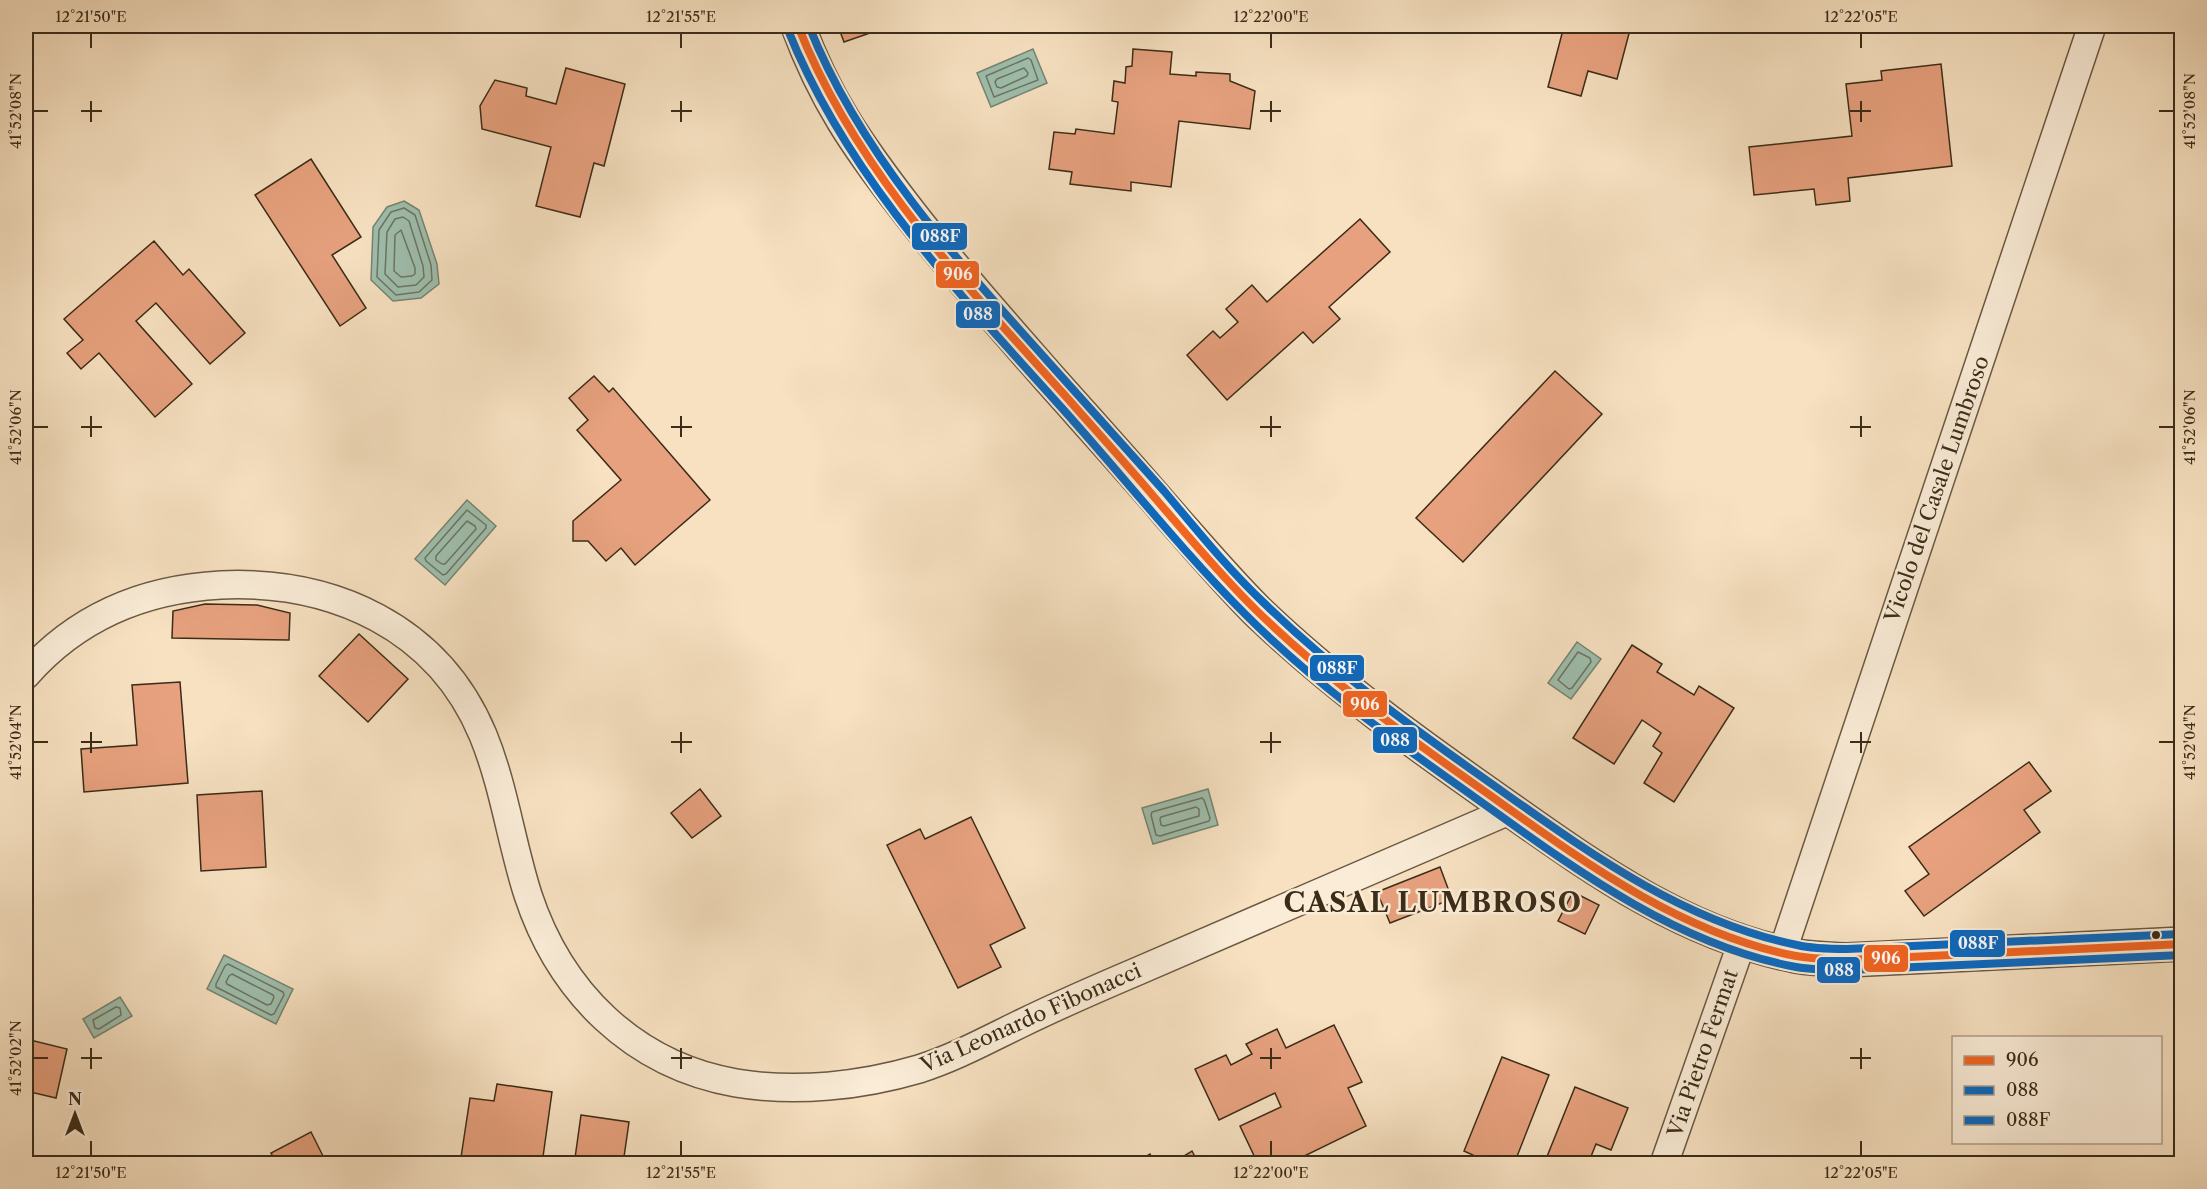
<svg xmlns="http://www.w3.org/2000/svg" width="2207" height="1189" viewBox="0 0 2207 1189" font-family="'Libre Caslon Text',serif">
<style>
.water{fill:#9ebead;stroke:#768471;stroke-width:1.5}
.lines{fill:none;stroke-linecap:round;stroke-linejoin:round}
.shore{stroke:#6c7562;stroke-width:1.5}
.building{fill:#e7a17e;stroke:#3b2c18;stroke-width:1.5}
.minor-casing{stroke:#6a5942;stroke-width:30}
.tertiary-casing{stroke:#6a5942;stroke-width:36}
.minor{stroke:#faecd7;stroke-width:27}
.tertiary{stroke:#faecd7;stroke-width:33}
.bus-1-casing{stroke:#faecd7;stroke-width:12}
.bus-2-casing{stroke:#faecd7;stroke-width:12}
.bus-3-casing{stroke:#faecd7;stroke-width:12}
.bus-1{stroke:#f26522;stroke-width:8}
.bus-2{stroke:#0c69bf;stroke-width:8}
.bus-3{stroke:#0c69bf;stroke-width:8}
.ticks{fill:none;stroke:#3b2c18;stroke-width:2}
.bus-dot{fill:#3b2c18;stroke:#faecd7;stroke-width:2}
.labels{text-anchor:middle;stroke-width:5;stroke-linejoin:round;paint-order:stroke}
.street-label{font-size:21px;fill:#3b2c18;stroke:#faecd7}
.district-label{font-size:27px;font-weight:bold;letter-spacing:1.5px;fill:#3b2c18;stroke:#faecd7}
.line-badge{stroke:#faecd7;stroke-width:2}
.badge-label{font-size:16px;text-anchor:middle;font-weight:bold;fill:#fff}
.neatline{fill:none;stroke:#3b2c18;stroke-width:2}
.ticks-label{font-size:15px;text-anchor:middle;fill:#3b2c18}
</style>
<rect width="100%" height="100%" fill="#f7e1c1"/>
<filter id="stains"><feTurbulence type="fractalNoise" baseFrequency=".00333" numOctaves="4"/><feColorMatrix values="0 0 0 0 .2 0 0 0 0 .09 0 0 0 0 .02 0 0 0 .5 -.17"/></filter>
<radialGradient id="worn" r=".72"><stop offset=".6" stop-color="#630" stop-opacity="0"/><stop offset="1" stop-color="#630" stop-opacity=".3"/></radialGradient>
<g class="water">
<polygon points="1033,49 1047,83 991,107 977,73"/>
<polygon points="404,201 419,210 437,264 439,284 421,298 393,301 371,280 373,227 387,207"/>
<polygon points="467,500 496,526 445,585 415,559"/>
<polygon points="1577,642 1601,659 1571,699 1548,683"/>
<polygon points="1208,789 1218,825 1153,844 1142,808"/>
<polygon points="224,955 293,989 276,1024 207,989"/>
<polygon points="120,997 132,1016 94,1038 83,1019"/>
</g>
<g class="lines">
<g class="shore">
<polygon points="1028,58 1031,60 1038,80 994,97 986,76"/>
<polygon points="1024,68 1028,73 1027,76 1001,88 997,87 995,82 997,79"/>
<polygon points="404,208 415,215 431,265 432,280 419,292 396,295 377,277 379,230 391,212"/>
<polygon points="403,217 409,221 423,266 424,277 416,285 398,287 385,274 387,232 395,219"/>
<polygon points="401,230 415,268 415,274 412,276 401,277 394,271 395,235"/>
<polygon points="467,510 486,525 486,528 446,574 443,575 426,561 425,558"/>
<polygon points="467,521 475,526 476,529 445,564 442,564 436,560 436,556"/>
<polygon points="1578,652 1590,658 1591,662 1572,688 1569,689 1558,680"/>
<polygon points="1202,798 1204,800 1210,818 1209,821 1160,836 1156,835 1151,815 1152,812"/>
<polygon points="1196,807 1199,809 1199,816 1164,826 1161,825 1160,819 1161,817"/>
<polygon points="228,964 283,992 284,995 274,1014 271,1015 216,987 216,984 225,966"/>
<polygon points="232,974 273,995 274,997 271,1004 267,1005 227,984 226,982 229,976"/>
<polygon points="116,1007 120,1008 121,1015 99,1029 95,1028 93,1020"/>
</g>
</g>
<g class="building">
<polygon points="838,26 890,26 844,42"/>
<polygon points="1564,26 1631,26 1617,79 1588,71 1581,96 1548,87"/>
<polygon points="1133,49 1172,52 1170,74 1196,76 1196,72 1230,74 1230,81 1255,91 1250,129 1179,121 1171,187 1131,182 1131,191 1070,184 1072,172 1049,169 1054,132 1075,134 1076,129 1114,134 1118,102 1112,101 1114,81 1125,83 1126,67 1132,66"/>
<polygon points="1941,64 1952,166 1848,178 1850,201 1816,205 1814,189 1754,195 1749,147 1852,136 1846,84 1882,80 1881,71"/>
<polygon points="566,68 625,84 604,166 594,163 580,217 536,206 551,147 482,129 480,106 495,80 527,88 526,96 556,104"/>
<polygon points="311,159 361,237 332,255 366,308 340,326 255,195"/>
<polygon points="1360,219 1390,252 1329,307 1340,319 1313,343 1303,332 1227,400 1187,355 1213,331 1220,338 1238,322 1226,309 1252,285 1267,302"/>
<polygon points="154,241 183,275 189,269 245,333 210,364 156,303 136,321 192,384 155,417 99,353 81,369 67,353 83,340 64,319"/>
<polygon points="1555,371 1602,414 1463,562 1416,518"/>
<polygon points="594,376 609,392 613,388 710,500 635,565 621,548 606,561 588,541 573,541 573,521 621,480 577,430 588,420 569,398"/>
<polygon points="205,604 257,605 290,613 289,640 172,638 173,611"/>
<polygon points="359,634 408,679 368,722 319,676"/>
<polygon points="1632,645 1662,664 1657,672 1694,695 1699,686 1734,708 1674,802 1644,783 1662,753 1653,746 1661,733 1642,720 1614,764 1573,738"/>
<polygon points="180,682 188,783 84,792 81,749 137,745 132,685"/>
<polygon points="2029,762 2051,791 2024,810 2040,832 1924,916 1905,891 1929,874 1909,847"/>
<polygon points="700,789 721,816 692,838 671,813"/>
<polygon points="262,791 266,867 201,871 197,795"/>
<polygon points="971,817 1025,928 990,945 1001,967 958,988 887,845 920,829 925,839"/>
<polygon points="1440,867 1452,899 1390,923 1377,892"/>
<polygon points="1573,892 1599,905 1585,934 1558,921"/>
<polygon points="1334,1025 1362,1082 1348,1088 1366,1126 1288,1164 1258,1164 1240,1126 1281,1107 1275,1093 1219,1120 1195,1069 1226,1055 1231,1065 1252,1054 1246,1044 1277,1029 1286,1048"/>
<polygon points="26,1039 67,1049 56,1098 26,1091"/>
<polygon points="1502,1057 1549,1075 1514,1164 1461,1164 1462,1160 1469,1163 1473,1155 1464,1151"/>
<polygon points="497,1084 552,1092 542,1164 460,1164 470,1098 494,1101"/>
<polygon points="1575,1087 1628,1108 1611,1150 1596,1144 1588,1164 1544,1164"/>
<polygon points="581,1115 629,1122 623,1164 568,1164 569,1157 575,1158"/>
<polygon points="311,1132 327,1164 277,1164 271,1153"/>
<polygon points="1192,1151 1199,1164 1171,1164"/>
<polygon points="1150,1154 1155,1164 1133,1164"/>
<polygon points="2080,1157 2080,1164 2042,1164 2042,1161"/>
</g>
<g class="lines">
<defs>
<g id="minor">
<path d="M26 675C77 617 144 589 221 585 333 580 438 627 483 735 504 786 511 842 528 895 560 992 633 1065 736 1083 796 1093 861 1086 919 1069 954 1058 987 1040 1020 1024 1059 1005 1098 988 1138 971 1262 917 1386 863 1511 810"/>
<polyline points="1782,953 2092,26"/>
<polyline points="1664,1164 1742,942"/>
</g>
<path id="tertiary" d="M798 26C825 99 857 145 904 206 950 266 1000 322 1049 378 1089 423 1130 468 1169 514 1198 547 1226 580 1257 611 1334 685 1421 747 1508 808 1597 871 1687 935 1796 956 1813 959 1830 959 1847 960L2182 944"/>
</defs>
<use href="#minor" class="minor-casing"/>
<use href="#tertiary" class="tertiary-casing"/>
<use href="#minor" class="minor"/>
<use href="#tertiary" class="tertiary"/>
<defs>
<path id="bus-1" d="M798 26C855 170 967 286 1069 400 1098 433 1127 465 1155 498 1188 536 1221 576 1257 611 1327 679 1406 736 1484 791 1580 859 1678 933 1796 956 1813 959 1830 959 1847 960L2182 944"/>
<path id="bus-2" d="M788 30C846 175 958 292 1061 407 1123 476 1181 550 1246 615 1312 681 1388 736 1463 789 1564 861 1671 944 1796 967 1813 970 1831 970 1848 970L2182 955"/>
<path id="bus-3" d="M809 26C864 165 979 284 1078 395 1107 427 1135 459 1164 491 1196 529 1228 569 1264 603 1333 670 1411 727 1489 782 1584 849 1680 921 1797 945 1813 949 1830 949 1847 949L2181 934"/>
</defs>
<use href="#bus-1" class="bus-1-casing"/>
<use href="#bus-2" class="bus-2-casing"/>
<use href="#bus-3" class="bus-3-casing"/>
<use href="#bus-1" class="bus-1"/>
<use href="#bus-2" class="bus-2"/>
<use href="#bus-3" class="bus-3"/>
</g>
<path class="ticks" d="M91 33V48M681 33V48M1271 33V48M1861 33V48M91 101V122M681 101V122M1271 101V122M1861 101V122M33 111H48M81 111H102M671 111H692M1260 111H1281M1850 111H1871M2159 111H2174M91 416V437M681 416V437M1271 416V437M1861 416V437M33 427H48M81 427H102M671 427H692M1260 427H1281M1850 427H1871M2159 427H2174M91 732V753M681 732V753M1271 732V753M1861 732V753M33 742H48M81 742H102M671 742H692M1260 742H1281M1850 742H1871M2159 742H2174M91 1048V1069M681 1048V1069M1271 1048V1069M1861 1048V1069M33 1058H48M81 1058H102M671 1058H692M1260 1058H1281M1850 1058H1871M91 1141V1156M681 1141V1156M1271 1141V1156M1861 1141V1156"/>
<circle class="bus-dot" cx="2156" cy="935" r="5"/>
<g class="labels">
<g class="street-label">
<text transform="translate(1937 489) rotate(-71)" y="7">Vicolo del Casale Lumbroso</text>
<text transform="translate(1031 1018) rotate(-24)" y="7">Via Leonardo Fibonacci</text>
<text transform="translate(1703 1053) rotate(-71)" y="7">Via Pietro Fermat</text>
</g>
<g class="district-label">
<text x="1433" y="912">CASAL LUMBROSO</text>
</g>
</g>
<g class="line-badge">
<rect x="911" y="222" width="57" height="29" rx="6" fill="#0c69bf"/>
<rect x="935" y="260" width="45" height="29" rx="6" fill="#f26522"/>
<rect x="955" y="300" width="46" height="29" rx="6" fill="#0c69bf"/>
<rect x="1309" y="654" width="56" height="28" rx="6" fill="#0c69bf"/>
<rect x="1342" y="690" width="46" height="28" rx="6" fill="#f26522"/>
<rect x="1372" y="726" width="46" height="28" rx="6" fill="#0c69bf"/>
<rect x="1949" y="929" width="57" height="29" rx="6" fill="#0c69bf"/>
<rect x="1863" y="944" width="46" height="29" rx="6" fill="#f26522"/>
<rect x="1816" y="956" width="45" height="28" rx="6" fill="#0c69bf"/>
</g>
<g class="badge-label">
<text x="940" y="242">088F</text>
<text x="958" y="280">906</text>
<text x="978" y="320">088</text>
<text x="1337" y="674">088F</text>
<text x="1365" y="710">906</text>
<text x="1395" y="746">088</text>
<text x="1978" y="949">088F</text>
<text x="1886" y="964">906</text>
<text x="1839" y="976">088</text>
</g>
<rect width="2207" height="1189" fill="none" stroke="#f7e1c1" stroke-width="66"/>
<rect x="1952" y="1036" width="210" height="108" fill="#faecd7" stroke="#ae9f8b" stroke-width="1.5"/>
<rect x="1964" y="1056" width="30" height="9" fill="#f26522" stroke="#ae9f8b" stroke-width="1.5"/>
<text x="2006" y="1066" font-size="18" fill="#3b2c18">906</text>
<rect x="1964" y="1086" width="30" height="9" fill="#0c69bf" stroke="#ae9f8b" stroke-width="1.5"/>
<text x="2006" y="1096" font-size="18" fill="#3b2c18">088</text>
<rect x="1964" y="1116" width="30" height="9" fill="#0c69bf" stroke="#ae9f8b" stroke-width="1.5"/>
<text x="2006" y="1126" font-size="18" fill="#3b2c18">088F</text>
<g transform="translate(75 1114)" stroke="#faecd7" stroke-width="4.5" paint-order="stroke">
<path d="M0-4.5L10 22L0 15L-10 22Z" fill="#3b2c18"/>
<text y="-9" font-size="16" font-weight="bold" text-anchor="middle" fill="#3b2c18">N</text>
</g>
<rect x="33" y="33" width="2141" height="1123" class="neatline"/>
<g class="ticks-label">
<text x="91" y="22">12°21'50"E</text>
<text x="681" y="22">12°21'55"E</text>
<text x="1271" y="22">12°22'00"E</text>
<text x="1861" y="22">12°22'05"E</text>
<text transform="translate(16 111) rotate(-90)" y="5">41°52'08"N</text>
<text transform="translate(2190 111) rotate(-90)" y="5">41°52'08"N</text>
<text transform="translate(16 427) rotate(-90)" y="5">41°52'06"N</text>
<text transform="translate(2190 427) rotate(-90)" y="5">41°52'06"N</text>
<text transform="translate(16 742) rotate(-90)" y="5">41°52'04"N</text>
<text transform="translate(2190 742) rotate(-90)" y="5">41°52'04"N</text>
<text transform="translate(16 1058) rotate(-90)" y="5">41°52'02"N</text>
<text x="91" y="1178">12°21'50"E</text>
<text x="681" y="1178">12°21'55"E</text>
<text x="1271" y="1178">12°22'00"E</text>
<text x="1861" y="1178">12°22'05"E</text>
</g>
<rect width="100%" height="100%" filter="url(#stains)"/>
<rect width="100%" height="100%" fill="url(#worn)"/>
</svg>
